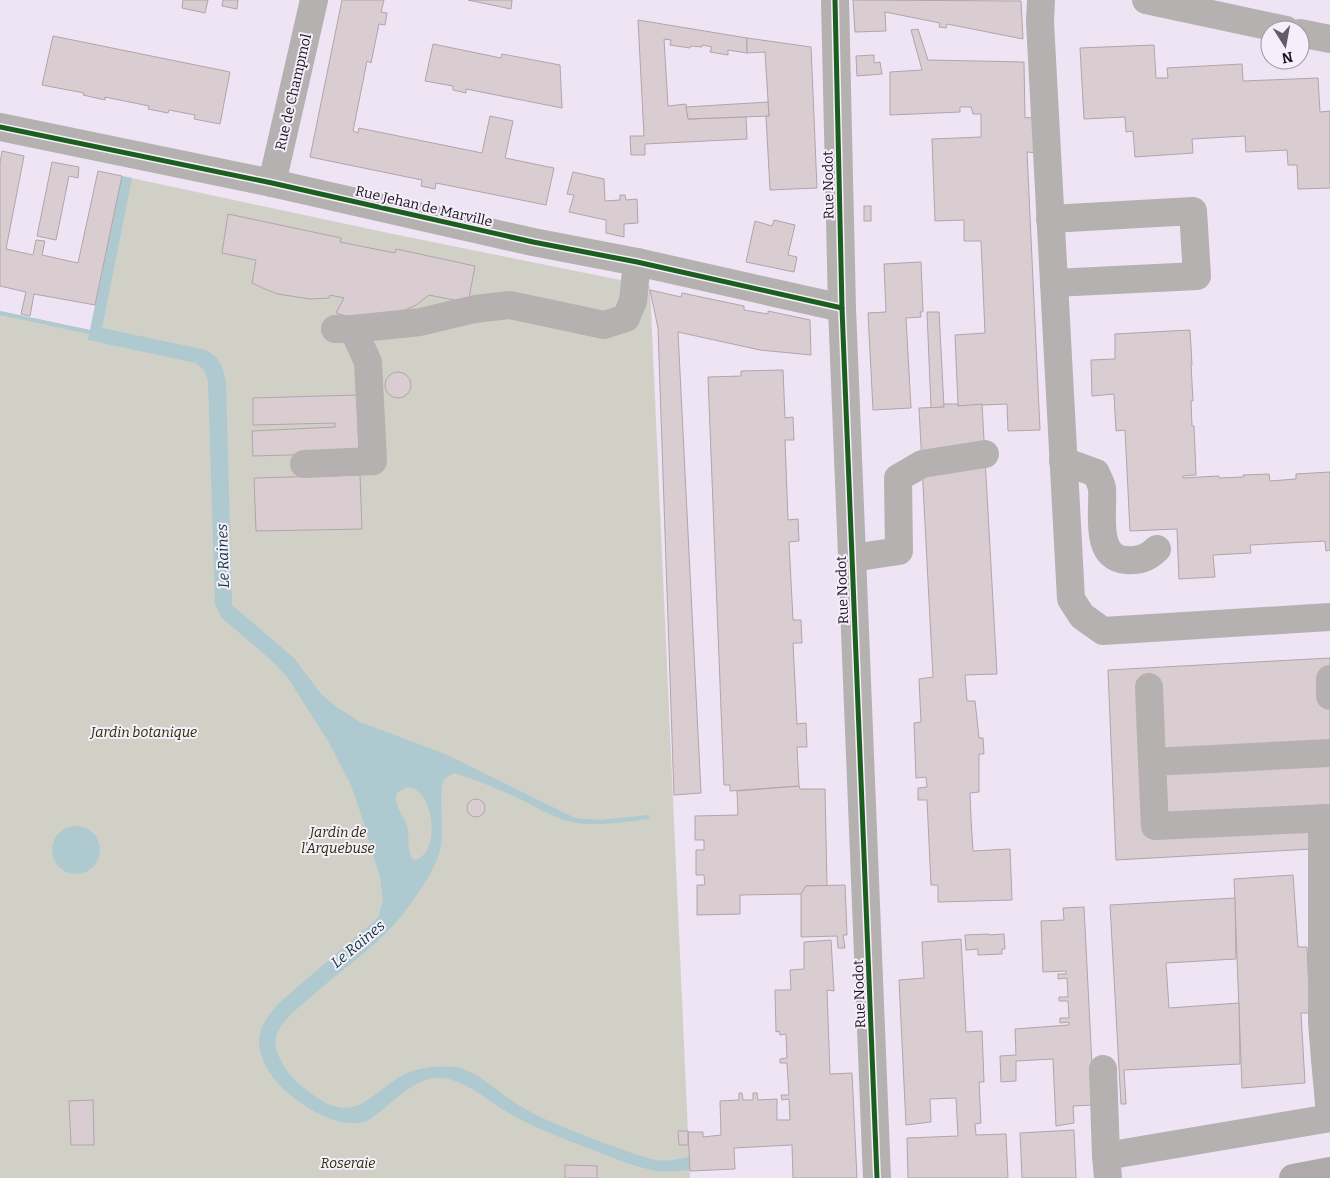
<svg xmlns="http://www.w3.org/2000/svg" width="1330" height="1178" viewBox="0 0 1330 1178" font-family="Bitter,serif">
<style>
.green{fill:#d1d0c6}
.water{fill:#aec9cf;fill-rule:evenodd}
.building{fill:#d9cdd2;stroke:#afa5aa}
.lines{fill:none;stroke-linecap:round;stroke-linejoin:round}
.minor{stroke:#b4b1b0;stroke-width:28}
.major{stroke:#aeaaaa;stroke-width:28}
.cycleway-casing{stroke:#f6effb;stroke-width:8}
.cycleway{stroke:#1b5e20;stroke-width:5}
.labels{text-anchor:middle;stroke-width:4;stroke-linejoin:round;paint-order:stroke}
.street-label{font-size:14px;fill:#19131d;stroke:#f6effb}
.park-label{font-size:14px;font-style:italic;fill:#2a2d02;stroke:#f6effb}
.water-label{font-size:15px;font-style:italic;fill:#0d393a;stroke:#f6effb}
</style>
<rect width="100%" height="100%" fill="#eee4f4"/>
<polygon class="green" points="122,176 393,234 650,286 690,1178 0,1178 0,311 90,330"/>
<g class="water">
<path d="M122 176 132 178 102 328 206 350 217 358 222 367 226 381 232 605 294 658 321 694 338 708 360 722 445 754 575 818 600 820 649 815V819C624 822 597 827 572 822 549 817 530 803 509 794 491 786 473 779 454 773 451 775 446 777 444 780 438 790 444 830 441 845 438 866 418 894 406 910 381 944 343 968 312 996 300 1006 288 1015 280 1028 271 1041 277 1054 284 1066 291 1078 302 1087 313 1095 356 1126 369 1094 403 1075 417 1067 448 1064 463 1069 479 1074 500 1093 515 1103 542 1120 571 1130 601 1142 619 1148 637 1156 656 1160 666 1162 679 1159 689 1157L690 1170C677 1171 665 1173 652 1170 633 1166 616 1159 598 1152 570 1141 541 1131 514 1116 493 1105 473 1085 449 1079 421 1072 400 1096 380 1112 375 1115 370 1120 364 1122 343 1127 320 1116 304 1105 285 1092 270 1079 262 1057 253 1035 265 1019 279 1003L378 918 383 900 380 877 359 808 350 783 328 741 288 678 271 660 221 617 215 604 208 381 204 370 196 363 88 340 89 334 0 315V311L90 330ZM406 787C409 788 412 787 414 789 435 799 440 855 414 860 406 853 410 836 407 826 403 813 393 806 397 793Z"/>
<circle cx="76" cy="850" r="24"/>
</g>
<g class="building">
<polygon points="183,0 208,0 205,13 182,8"/>
<polygon points="223,0 238,0 237,9 222,6"/>
<polygon points="342,0 384,0 381,12 387,13 385,25 379,24 371,63 367,61 353,131 358,133 359,128 482,153 490,116 513,121 505,158 554,168 546,205 436,183 435,189 421,186 422,180 310,157"/>
<polygon points="468,0 512,0 511,9"/>
<polygon points="853,0 1021,1 1023,39 947,24 946,28 939,27 940,23 885,12 886,31 855,32"/>
<polygon points="638,20 747,38 747,53 728,50 728,55 710,52 712,47 702,45 702,47 691,46 690,48 670,45 671,40 664,39 668,106 686,104 688,119 746,117 747,139 645,144 645,155 631,155 630,136 644,136"/>
<polygon points="918,29 928,60 1024,62 1025,118 1037,117 1038,153 1027,152 1040,430 1008,431 1007,404 958,406 958,404 955,335 985,333 981,241 964,241 964,220 935,221 932,139 981,137 981,114 973,114 971,107 960,107 960,112 890,115 890,72 922,70 911,30"/>
<polygon points="53,36 230,72 220,124 194,119 195,115 169,110 168,113 148,109 149,106 105,97 105,100 83,95 84,93 42,85"/>
<polygon points="747,38 811,47 817,188 770,190 766,116 769,116 765,52 747,53"/>
<polygon points="433,44 501,58 502,54 560,65 562,108 466,89 466,93 453,90 453,86 425,81"/>
<polygon points="1154,45 1156,78 1168,78 1167,68 1242,64 1243,81 1318,78 1320,112 1330,111 1330,188 1298,189 1297,165 1288,165 1287,150 1246,152 1245,136 1192,139 1193,153 1135,157 1133,131 1126,132 1125,117 1084,119 1080,48"/>
<polygon points="874,55 874,63 880,62 882,74 857,76 856,56"/>
<polygon points="768,102 769,116 688,119 686,107"/>
<polygon points="2,151 24,156 6,249 33,255 36,240 45,241 42,255 78,263 98,171 122,176 95,305 34,294 30,316 21,314 26,292 0,286 0,163"/>
<polygon points="52,162 79,167 78,178 69,176 56,240 37,236"/>
<polygon points="573,172 604,179 605,201 620,200 620,195 625,195 626,200 637,199 638,223 624,224 624,237 606,233 606,220 569,212 574,195 567,194"/>
<rect x="864" y="206" width="7" height="15"/>
<polygon points="228,214 341,238 340,242 395,253 396,249 475,266 468,303 429,295 416,305 403,311 352,318 336,313 344,298 330,295 329,298 310,299 278,294 265,289 252,283 256,260 222,253"/>
<polygon points="774,220 795,225 788,255 797,257 794,272 746,262 755,221 772,226"/>
<polygon points="921,262 923,312 920,312 921,317 906,318 911,408 873,410 868,313 886,312 884,264"/>
<polygon points="650,290 681,297 682,293 744,306 744,310 768,314 768,311 810,320 811,355 760,350 678,332 701,793 674,795 658,328"/>
<polygon points="927,312 939,312 944,407 931,408"/>
<polygon points="1190,330 1192,365 1191,364 1193,401 1191,401 1192,426 1194,426 1196,475 1183,476 1183,478 1219,476 1219,478 1244,477 1243,475 1269,474 1270,481 1296,479 1296,474 1330,472 1330,550 1326,551 1325,541 1250,545 1251,553 1213,555 1215,577 1179,579 1177,529 1130,531 1125,430 1116,431 1114,394 1092,396 1091,360 1115,359 1115,334"/>
<polygon points="783,370 785,418 793,417 794,440 785,440 788,520 798,519 799,541 789,542 793,620 801,620 802,643 793,643 797,724 806,723 807,747 797,747 799,786 730,791 730,785 724,785 708,377 741,376 741,371"/>
<circle cx="398" cy="385" r="13"/>
<polygon points="357,395 359,453 253,456 252,431 335,427 335,423 253,425 253,398"/>
<polygon points="944,404 958,404 958,406 982,404 997,674 965,675 967,701 975,701 979,738 983,738 984,754 979,754 979,792 970,793 971,819 973,851 1010,849 1012,900 938,902 938,885 931,885 927,800 918,800 918,788 927,787 926,777 916,778 914,723 921,722 919,679 933,677 919,408 944,407"/>
<polygon points="360,475 362,529 256,531 254,478"/>
<polygon points="1330,658 1330,848 1116,860 1108,670"/>
<polygon points="799,786 800,789 825,789 827,886 806,886 801,894 740,895 740,914 697,915 697,885 705,885 704,875 696,875 696,850 704,850 704,840 695,840 695,816 738,815 737,791"/>
<circle cx="476" cy="808" r="9"/>
<polygon points="1293,875 1298,947 1307,947 1310,1013 1301,1013 1305,1083 1242,1088 1234,879"/>
<polygon points="845,885 847,935 843,935 845,948 838,948 837,936 801,937 801,894 806,886"/>
<polygon points="1235,898 1236,959 1166,963 1169,1008 1239,1003 1240,1064 1124,1070 1126,1104 1121,1104 1110,905"/>
<polygon points="1084,907 1094,1105 1073,1106 1074,1123 1056,1126 1053,1059 1016,1061 1016,1081 1001,1082 1000,1056 1016,1055 1015,1029 1069,1025 1069,1022 1060,1023 1060,1018 1069,1018 1068,1001 1059,1001 1059,997 1068,997 1067,978 1058,979 1058,974 1066,974 1066,971 1043,972 1041,921 1064,920 1063,908"/>
<polygon points="989,934 989,935 1004,934 1005,949 1002,949 1002,954 978,955 978,949 966,950 965,935"/>
<polygon points="961,939 966,1032 982,1031 984,1082 979,1082 981,1123 975,1124 976,1135 1006,1134 1008,1178 908,1178 907,1138 958,1136 956,1098 930,1099 931,1122 906,1125 899,980 924,978 922,942"/>
<polygon points="831,940 834,991 827,990 830,1074 852,1073 857,1178 793,1178 792,1145 734,1148 735,1169 690,1171 688,1132 703,1132 703,1137 721,1135 720,1101 739,1100 739,1093 742,1093 743,1100 753,1100 753,1093 757,1093 758,1100 777,1099 777,1120 790,1120 789,1099 782,1100 781,1095 789,1095 787,1063 780,1063 780,1059 787,1058 786,1034 780,1035 779,1031 776,1032 775,990 791,990 790,970 804,969 804,942"/>
<polygon points="93,1100 94,1145 71,1145 69,1101"/>
<polygon points="1074,1130 1076,1178 1022,1178 1020,1133"/>
<polygon points="678,1131 688,1131 688,1145 679,1145"/>
<polygon points="565,1165 597,1166 597,1178 565,1178"/>
</g>
<g class="lines">
<g class="minor">
<polyline points="835,0 842,308 877,1178"/>
<polyline points="1041,0 1040,22 1071,599 1082,616 1103,631 1330,617"/>
<polyline points="1146,0 1286,30"/>
<polyline points="1300,33 1330,39"/>
<polyline points="0,127 272,183 533,242 637,262 842,308"/>
<polyline points="272,183 314,0"/>
<polyline points="1050,219 1193,211 1197,276 1054,283"/>
<polyline points="335,329 353,329 420,322 475,309 510,305 604,325 626,318 633,301 637,262"/>
<path d="M1063 461 1096 473C1098 478 1101 483 1102 488 1104 509 1093 558 1126 560 1140 561 1147 558 1157 549"/>
<polyline points="304,464 373,461 368,362 353,329"/>
<polyline points="852,558 899,551 898,478 922,464 985,454"/>
<polyline points="1330,679 1330,696"/>
<polyline points="1149,687 1152,762"/>
<polyline points="1330,753 1152,762 1155,826 1330,818"/>
<polyline points="1322,818 1322,1022 1325,1059"/>
<polyline points="1330,1059 1325,1059 1330,1115"/>
<polyline points="1103,1069 1106,1156"/>
<polyline points="1108,1178 1106,1156 1330,1118"/>
</g>
<polyline class="major" points="1293,1178 1330,1171"/>
<defs>
<g id="cycleway">
<polyline points="835,0 842,308 877,1178"/>
<polyline points="0,127 272,183 533,242 637,262 842,308"/>
</g>
</defs>
<use href="#cycleway" class="cycleway-casing"/>
<use href="#cycleway" class="cycleway"/>
</g>
<g class="labels">
<g class="street-label">
<text transform="translate(293 92) rotate(-77)" y="5">Rue de Champmol</text>
<text transform="translate(828 185) rotate(-91)" y="5">Rue Nodot</text>
<text transform="translate(424 206) rotate(13)" y="5">Rue Jehan de Marville</text>
<text transform="translate(842 590) rotate(-92)" y="5">Rue Nodot</text>
<text transform="translate(859 994) rotate(-92)" y="5">Rue Nodot</text>
</g>
<g class="park-label">
<text x="144" y="737">Jardin botanique</text>
<text x="338" y="837">Jardin de<tspan x="338" dy="16">l'Arquebuse</tspan></text>
<text x="348" y="1168">Roseraie</text>
</g>
<g class="water-label">
<text transform="translate(223 556) rotate(-92)" y="5">Le Raines</text>
<text transform="translate(358 944) rotate(-40)" y="5">Le Raines</text>
</g>
</g>
<g transform="translate(1285 45) rotate(169)"><circle r="24" fill="#f6effb" stroke="#9e97a2"/>
<path d="M0-4L9 19L0 12L-9 19Z" fill="#645c68"/>
<text y="-8" font-size="14" font-weight="bold" text-anchor="middle" fill="#19131d">N</text>
</g>
</svg>
